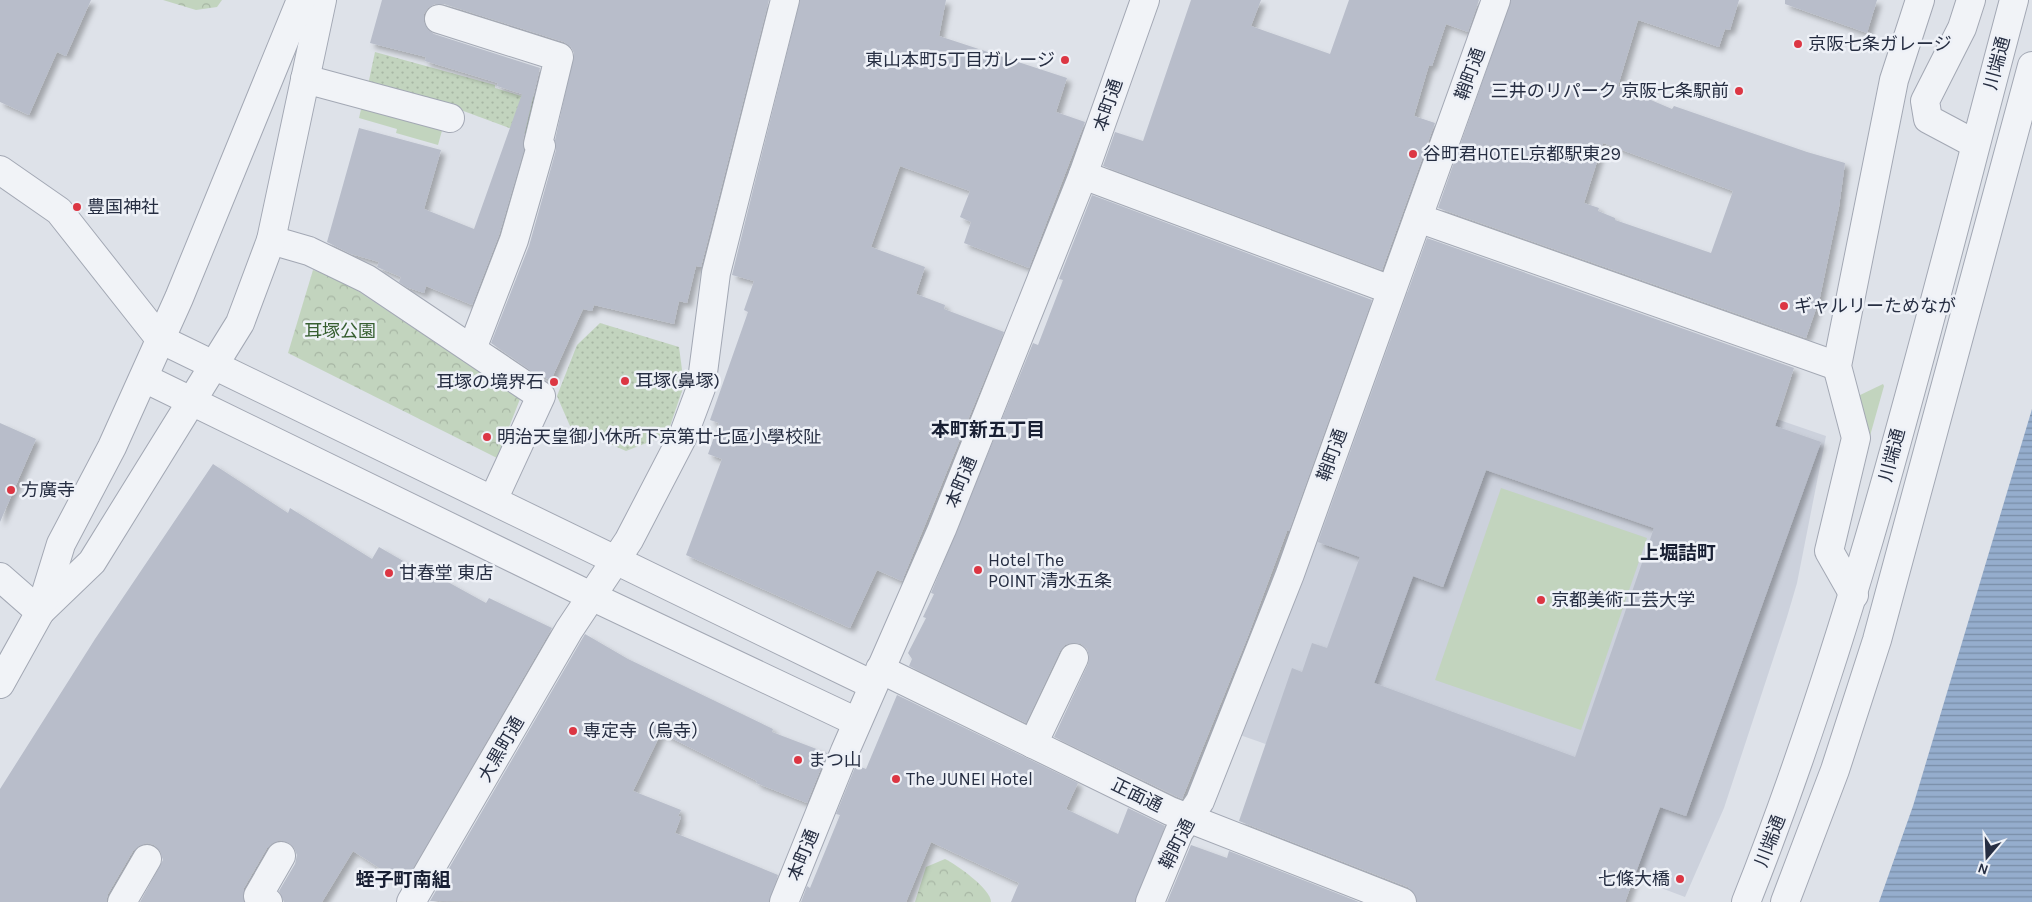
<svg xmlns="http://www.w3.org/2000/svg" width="2032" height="902" viewBox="0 0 2032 902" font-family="Karla,'Noto Sans JP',sans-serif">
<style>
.built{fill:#ccd1dc}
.grass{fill:url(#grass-dots)}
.forest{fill:url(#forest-crowns)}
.garden{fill:#c2d4be}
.water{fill:url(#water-rules)}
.building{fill:#b8bdca;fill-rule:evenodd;filter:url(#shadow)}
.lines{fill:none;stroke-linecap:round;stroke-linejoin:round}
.minor-casing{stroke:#a3a8b4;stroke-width:30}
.minor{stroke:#f1f3f7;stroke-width:28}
.poi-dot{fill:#dc3643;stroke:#eef1f7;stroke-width:2}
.labels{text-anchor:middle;stroke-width:5;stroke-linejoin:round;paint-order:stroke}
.poi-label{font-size:18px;fill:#262e42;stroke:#eef1f7;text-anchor:start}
.street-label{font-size:18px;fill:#262e42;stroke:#eef1f7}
.park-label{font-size:18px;fill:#375f31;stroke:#eef1f7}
.neighbourhood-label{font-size:19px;font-weight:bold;fill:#181f33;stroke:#eef1f7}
</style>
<defs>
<pattern id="grass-dots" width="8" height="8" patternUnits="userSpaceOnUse" patternTransform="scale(1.25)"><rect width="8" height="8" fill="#c2d4be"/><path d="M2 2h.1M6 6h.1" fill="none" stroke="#a7b6a4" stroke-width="1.8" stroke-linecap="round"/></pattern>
<pattern id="forest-crowns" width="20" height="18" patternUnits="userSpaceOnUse" patternTransform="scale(1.25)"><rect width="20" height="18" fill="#c2d4be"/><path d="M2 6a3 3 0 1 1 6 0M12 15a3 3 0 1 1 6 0" fill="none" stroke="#a7b6a4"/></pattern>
<pattern id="water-rules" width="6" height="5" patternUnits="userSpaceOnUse" patternTransform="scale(1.25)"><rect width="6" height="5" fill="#95adcd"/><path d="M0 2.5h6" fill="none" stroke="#798da8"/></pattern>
<filter id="shadow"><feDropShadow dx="4.5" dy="4.5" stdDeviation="2.5" flood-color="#0004"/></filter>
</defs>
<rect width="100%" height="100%" fill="#dee2e9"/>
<polygon class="built" points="1402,290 1826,436 1797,583 1787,617 1724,808 1685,897 1478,819 1240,735"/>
<g class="grass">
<polygon points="375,52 495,85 495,88 521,96 522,93 543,99 531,136 450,106 368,85"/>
<polygon points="600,323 679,347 684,385 667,435 626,451 570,426 557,396 577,345"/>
</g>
<g class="forest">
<polygon points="163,0 222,0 217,7 196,10"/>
<polygon points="313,270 340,279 520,399 497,458 288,353"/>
<path d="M945 859C957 865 991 889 991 902H915L926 867Z"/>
</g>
<g class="garden">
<polygon points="362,105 443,127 438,145 396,133 397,129 359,118"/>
<polygon points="1883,384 1884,386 1868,443 1856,397"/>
<polygon points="1501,488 1647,538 1581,730 1435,680"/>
</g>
<polygon class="water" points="2032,409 2032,902 1879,902 1913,806"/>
<g class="building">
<polygon points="0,0 91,0 66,56 57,52 29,115 0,102"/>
<polygon points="382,0 769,0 701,267 696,266 687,303 679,301 674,324 594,305 592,311 583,309 551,380 534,373 491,343 529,246 556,150 555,140 574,53 571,47 564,42 444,4 435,4 428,8 424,14 424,22 428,30 434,34 540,68 523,140 524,150 499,235 472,305 426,286 424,293 406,287 399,282 401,277 377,267 379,262 351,254 327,242 359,128 441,150 424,209 474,229 522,94 497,86 498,83 425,61 426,57 370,43"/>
<polygon points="800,0 946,0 939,36 1067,78 1056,112 1085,122 1029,268 964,243 971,222 960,217 970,191 900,166 871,247 925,267 916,294 945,305 944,309 1004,332 902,581 877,570 850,628 686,555 722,459 708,454 719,423 710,420 748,312 744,310 754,281 732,275"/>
<polygon points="1191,0 1261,0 1251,26 1330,54 1349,0 1479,0 1468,32 1446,24 1432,66 1429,65 1414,116 1435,123 1382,270 1103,166 1115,132 1143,141"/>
<path d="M1511 0H1739L1730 30 1725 29 1719 47 1638 20 1618 86 1672 109 1674 106 1807 152 1845 163 1839 207 1820 297 1806 338 1438 208ZM1603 143 1733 191 1711 253 1615 220V218L1598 211 1599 208 1584 203Z"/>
<polygon points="1785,0 1877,0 1867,33 1785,4"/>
<polygon points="1092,195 1372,300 1289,531 1287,531 1248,636 1182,799 1054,737 1088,664 1089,656 1087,649 1081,644 1072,643 1065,645 1060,651 1026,723 909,666 912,659 908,653 926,618 923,617 934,594 931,593 1033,343 1038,345 1063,280 1059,279"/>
<path d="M1427 238 1794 368 1775 426 1821 442 1686 816 1660 807 1625 902H1417L1414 893 1408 887 1239 821 1292 668 1302 672 1312 643 1327 648 1360 557 1318 542ZM1486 470 1654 528 1575 757 1374 683 1413 576 1443 587Z"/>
<polygon points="0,423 36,439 0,522"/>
<polygon points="213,464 288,513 290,508 372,559 379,547 424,573 426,570 486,603 489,598 552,628 404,884 353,851 322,902 284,902 279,891 295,864 297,855 294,848 289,843 280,840 273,843 267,848 244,888 244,902 140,902 163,860 160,851 154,845 147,843 139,846 133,851 108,894 106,902 0,902 0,789 95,639"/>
<polygon points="585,634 628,659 773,729 772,732 827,753 807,803 756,783 757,781 661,733 633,791 681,810 678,816 681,817 675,833 778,875 769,902 430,901"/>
<polygon points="897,695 1078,783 1066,809 1118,834 1128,808 1165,826 1135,902 1011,902 1019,883 931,842 906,902 801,902 807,886 810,888 840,815 836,814 856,765 866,769"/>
<polygon points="1191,845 1227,858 1229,851 1359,902 1167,902"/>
</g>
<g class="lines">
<defs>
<g id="minor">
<polyline points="1971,0 1962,28 1925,101 1928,119 1975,144"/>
<polyline points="439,19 559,57 538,144 541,146 514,240 472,349"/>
<polyline points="305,79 450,118"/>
<polyline points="0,170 59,211 160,339 873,685"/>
<polyline points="1083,175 1391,290"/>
<polyline points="1418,218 1837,366"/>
<polyline points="271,240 309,251 367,279 541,396 493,500"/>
<polyline points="144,378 591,596 857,722"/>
<polyline points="0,577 40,612"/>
<polyline points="1854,595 1829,551 1856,438 1837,366 1894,80 1920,0"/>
<polyline points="41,611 92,562 240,323 271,240 322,0"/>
<polyline points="880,669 1170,811 1402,902"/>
<polyline points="0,684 40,612 61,544 112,447 179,298 301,0"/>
<polyline points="1033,744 1074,658"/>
<polyline points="122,902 147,859"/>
<polyline points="268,902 258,896 281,856"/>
<polyline points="411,902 569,630 629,540 683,436 701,388 716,273 785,0"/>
<polyline points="784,902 845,751 942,529 1083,175 1145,0"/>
<polyline points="1150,902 1179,832 1200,801 1290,574 1496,0"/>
<path d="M1746 902C1862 610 1933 303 2014 0"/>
<polyline points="1785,902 1835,770 1877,640 2032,66"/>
</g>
</defs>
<use href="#minor" class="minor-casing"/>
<use href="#minor" class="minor"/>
</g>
<g class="poi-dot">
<circle cx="1798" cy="44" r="5"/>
<circle cx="1065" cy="60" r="5"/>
<circle cx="1739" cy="91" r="5"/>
<circle cx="1413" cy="154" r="5"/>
<circle cx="77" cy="207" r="5"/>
<circle cx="1784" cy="306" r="5"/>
<circle cx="625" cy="381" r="5"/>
<circle cx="554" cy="382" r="5"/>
<circle cx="487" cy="437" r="5"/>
<circle cx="11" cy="490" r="5"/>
<circle cx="978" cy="570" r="5"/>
<circle cx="389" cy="573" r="5"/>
<circle cx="1541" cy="600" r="5"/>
<circle cx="573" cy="731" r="5"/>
<circle cx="798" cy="760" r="5"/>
<circle cx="896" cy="779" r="5"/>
<circle cx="1680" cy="879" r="5"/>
</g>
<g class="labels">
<g class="poi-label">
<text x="1808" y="50">京阪七条ガレージ</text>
<text x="1055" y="66" text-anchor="end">東山本町5丁目ガレージ</text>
<text x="1729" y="97" text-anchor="end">三井のリパーク 京阪七条駅前</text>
<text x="1423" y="160">谷町君HOTEL京都駅東29</text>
<text x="87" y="213">豊国神社</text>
<text x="1794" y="312">ギャルリーためなが</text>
<text x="635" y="387">耳塚(鼻塚)</text>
<text x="544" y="388" text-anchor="end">耳塚の境界石</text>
<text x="497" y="443">明治天皇御小休所下京第廿七區小學校阯</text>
<text x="21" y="496">方廣寺</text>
<text x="988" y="566">Hotel The<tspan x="988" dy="21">POINT 清水五条</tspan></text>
<text x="399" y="579">甘春堂 東店</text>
<text x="1551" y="606">京都美術工芸大学</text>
<text x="583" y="737">専定寺（烏寺）</text>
<text x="808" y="766">まつ山</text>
<text x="906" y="785">The JUNEI Hotel</text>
<text x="1670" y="885" text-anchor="end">七條大橋</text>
</g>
<g class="street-label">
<text transform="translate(1997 63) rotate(-75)" y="6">川端通</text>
<text transform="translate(1470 74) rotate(-70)" y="6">鞘町通</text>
<text transform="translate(1108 105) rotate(-71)" y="6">本町通</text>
<text transform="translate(1332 455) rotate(-70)" y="6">鞘町通</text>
<text transform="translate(1892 455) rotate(-75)" y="6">川端通</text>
<text transform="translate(961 482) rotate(-68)" y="6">本町通</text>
<text transform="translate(501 749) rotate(-60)" y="6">大黒町通</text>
<text transform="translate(1137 795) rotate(26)" y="6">正面通</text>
<text transform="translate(1770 841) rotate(-69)" y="6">川端通</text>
<text transform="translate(1177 844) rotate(-63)" y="6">鞘町通</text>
<text transform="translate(803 855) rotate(-68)" y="6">本町通</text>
</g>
<g class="park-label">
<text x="340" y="337">耳塚公園</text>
</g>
<g class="neighbourhood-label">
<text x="988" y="436">本町新五丁目</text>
<text x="1678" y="559">上堀詰町</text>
<text x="403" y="886">蛭子町南組</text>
</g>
</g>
<g transform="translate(1987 857) rotate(199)" stroke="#eef1f7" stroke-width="4" paint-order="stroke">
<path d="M0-4L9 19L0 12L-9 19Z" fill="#262e42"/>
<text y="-8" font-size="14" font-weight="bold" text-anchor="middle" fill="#262e42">N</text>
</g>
</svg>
